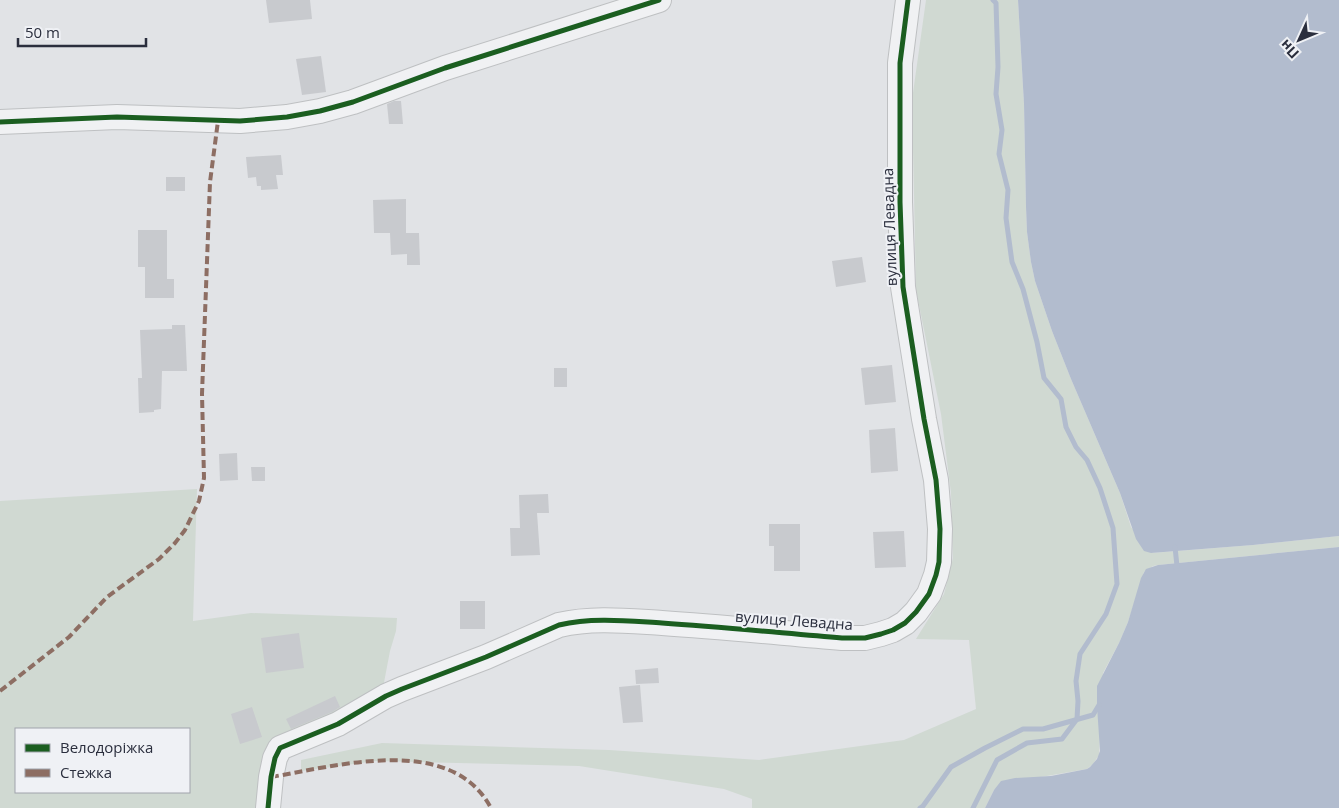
<svg xmlns="http://www.w3.org/2000/svg" width="1339" height="808" viewBox="0 0 1339 808" font-family="'Open Sans',sans-serif">
<style>
.green{fill:#d0d9d2;fill-rule:evenodd}
.water{fill:#b2bcce}
.lines{fill:none;stroke-linecap:round;stroke-linejoin:round}
.stream{stroke:#b2bcce;stroke-width:5}
.building{fill:#c8cace}
.minor-casing{stroke:#bec0c2;stroke-width:26}
.minor{stroke:#f0f1f3;stroke-width:24}
.quiet{stroke:#8d6e63;stroke-width:4;stroke-dasharray:8 4;stroke-linecap:butt}
.cycleway-casing{stroke:#eff1f5;stroke-width:8}
.cycleway{stroke:#1b5e20;stroke-width:5}
.labels{text-anchor:middle;stroke-width:4;stroke-linejoin:round;paint-order:stroke}
.street-label{font-size:15px;fill:#2a2e3d;stroke:#eff1f5}
</style>
<rect width="100%" height="100%" fill="#e1e3e6"/>
<g class="green">
<polygon points="926,0 1018,0 1024,104 1026,207 1027,232 1031,262 1035,281 1052,331 1071,379 1120,493 1131,527 1152,553 1253,545 1339,536 1339,547 1158,565 1153,566 1144,572 1128,622 1119,643 1103,673 1099,755 1093,764 1087,769 1035,778 994,790 985,808 752,808 752,799 724,789 579,766 376,761 301,771 301,760 382,743 609,750 759,760 904,740 976,709 969,640 916,639 944,594 953,558 951,493 941,414 916,290 912,100"/>
<path d="M197 489 193 621 251 613 397 618 396 631 390 651 382 693 280 754 266 808H0V501ZM16 729H189V792H16Z"/>
</g>
<g class="water">
<polygon points="1018,0 1339,0 1339,536 1253,545 1151,553 1144,551 1136,539 1120,493 1071,379 1052,331 1035,281 1031,262 1027,232 1026,207 1024,104"/>
<polygon points="1339,547 1339,808 985,808 994,790 1001,781 1015,778 1051,776 1087,769 1090,767 1097,759 1100,751 1097,706 1097,686 1119,643 1128,622 1141,578 1146,569 1158,565"/>
</g>
<g class="lines">
<g class="stream">
<polyline points="1175,547 1177,566 1175,567"/>
<polyline points="920,808 923,806 951,767 985,748 1023,729 1043,729 1093,715 1099,705"/>
<polyline points="973,808 997,760 1027,743 1062,739 1077,719 1078,701 1076,681 1080,654 1106,614 1117,584 1113,528 1100,488 1087,460 1076,447 1066,427 1061,399 1044,378 1037,342 1023,289 1012,262 1006,218 1008,190 999,154 1002,130 996,94 998,67 996,3 993,0"/>
</g>
</g>
<g class="building">
<polygon points="266,0 310,0 312,19 269,23"/>
<polygon points="321,56 326,92 302,95 296,59"/>
<polygon points="394,101 401,101 403,124 389,124 387,104"/>
<polygon points="281,155 283,175 276,175 278,189 261,190 261,186 257,186 256,177 248,178 246,157"/>
<rect x="166" y="177" width="19" height="14"/>
<polygon points="406,199 406,233 419,233 420,265 407,265 407,254 391,255 390,233 374,233 373,200"/>
<polygon points="138,230 167,230 167,279 174,279 174,298 145,298 145,267 138,267"/>
<polygon points="862,257 866,282 836,287 832,261"/>
<polygon points="172,325 185,325 187,371 162,371 161,409 154,410 154,412 139,413 138,378 142,378 140,330 172,329"/>
<polygon points="892,365 896,402 865,405 861,368"/>
<rect x="554" y="368" width="13" height="19"/>
<polygon points="895,428 898,471 871,473 869,430"/>
<polygon points="237,453 238,480 220,481 219,454"/>
<polygon points="251,467 265,467 265,481 252,481"/>
<polygon points="548,494 549,513 537,513 540,555 511,556 510,528 520,528 519,495"/>
<polygon points="769,524 800,524 800,571 774,571 774,546 769,546"/>
<polygon points="904,531 906,567 875,568 873,532"/>
<rect x="460" y="601" width="25" height="28"/>
<polygon points="299,633 304,668 266,673 261,638"/>
<polygon points="658,668 659,683 636,684 635,670"/>
<polygon points="640,685 643,722 623,723 619,687"/>
<polygon points="335,696 340,707 332,712 291,729 286,719"/>
<polygon points="252,707 262,737 240,744 231,714"/>
</g>
<g class="lines">
<defs>
<g id="minor">
<polyline points="0,122 117,117 240,121 287,117 320,111 353,102 445,68 659,0"/>
<path d="M268 808 271 777 275 758 280 748 338 724 386 696 402 689 486 657 559 625C593 617 628 621 662 623 722 627 782 633 842 638H865L881 634 893 630 905 623 916 612 929 594 936 575 939 562 940 529 936 480 924 419 903 287 900 202V63L908 0"/>
</g>
</defs>
<use href="#minor" class="minor-casing"/>
<use href="#minor" class="minor"/>
<g class="quiet">
<polyline points="0,691 69,637 107,597 159,559 175,543 185,530 199,501 204,478 202,394 210,182 218,121"/>
<path d="M271 777C337 766 451 733 491 808"/>
</g>
<defs>
<g id="cycleway">
<polyline points="0,122 117,117 240,121 287,117 320,111 353,102 445,68 659,0"/>
<path d="M268 808 271 777 275 758 280 748 338 724 386 696 402 689 486 657 559 625C593 617 628 621 662 623 722 627 782 633 842 638H865L881 634 893 630 905 623 916 612 929 594 936 575 939 562 940 529 936 480 924 419 903 287 900 202V63L908 0"/>
</g>
</defs>
<use href="#cycleway" class="cycleway-casing"/>
<use href="#cycleway" class="cycleway"/>
</g>
<g class="labels">
<g class="street-label">
<text transform="translate(890 227) rotate(-92)" y="5">вулиця Левадна</text>
<text transform="translate(794 621) rotate(4)" y="5">вулиця Левадна</text>
</g>
</g>
<rect x="15" y="728" width="175" height="65" fill="#eff1f5" stroke="#a0a3ab"/>
<rect x="25" y="744" width="25" height="8" fill="#1b5e20" stroke="#a0a3ab"/>
<text x="60" y="753" font-size="15" fill="#2a2e3d">Велодоріжка</text>
<rect x="25" y="769" width="25" height="8" fill="#8d6e63" stroke="#a0a3ab"/>
<text x="60" y="778" font-size="15" fill="#2a2e3d">Стежка</text>
<g transform="translate(1299 40) rotate(226)" stroke="#eff1f5" stroke-width="4" paint-order="stroke">
<path d="M0-4L9 19L0 12L-9 19Z" fill="#2a2e3d"/>
<text y="-8" font-size="14" font-weight="bold" text-anchor="middle" fill="#2a2e3d">Пн</text>
</g>
<path d="M18 38v8h128v-8" fill="none" stroke="#2a2e3d" stroke-width="2.5"/>
<text x="25" y="38" font-size="15" fill="#2a2e3d" stroke="#eff1f5" stroke-width="4" paint-order="stroke">50 m</text>
</svg>
